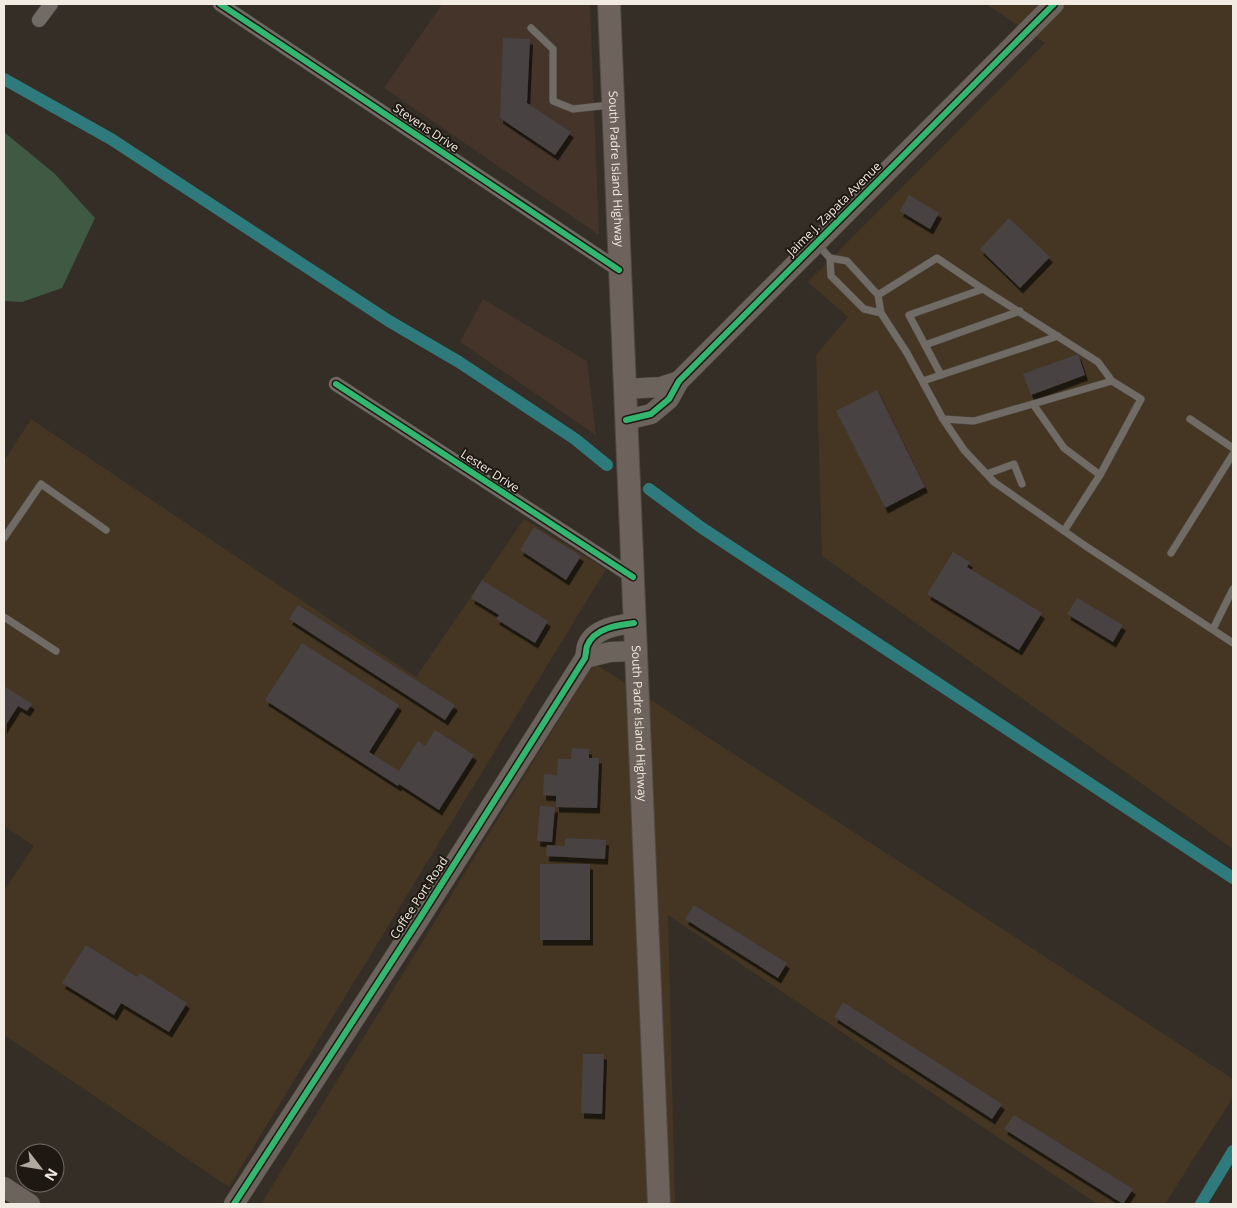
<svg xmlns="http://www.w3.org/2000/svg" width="1237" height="1208" viewBox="0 0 1237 1208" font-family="'Open Sans',sans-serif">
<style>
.commercial{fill:#443429}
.built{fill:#443622}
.green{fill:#3f5943}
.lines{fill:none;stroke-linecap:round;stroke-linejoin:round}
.canal{stroke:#2f7a7c;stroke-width:12}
.building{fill:#484242;filter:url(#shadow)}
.lane-casing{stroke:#4e4942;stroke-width:8}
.street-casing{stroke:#4e4942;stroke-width:15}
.secondary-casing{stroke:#4e4942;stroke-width:21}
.primary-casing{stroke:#4e4942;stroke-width:24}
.lane{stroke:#706b65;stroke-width:7}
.street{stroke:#706b65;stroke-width:14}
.secondary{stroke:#6b635c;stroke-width:20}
.primary{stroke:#6e635c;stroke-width:22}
.cycleway-casing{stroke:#1d1811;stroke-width:9}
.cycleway{stroke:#33b770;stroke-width:6}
.labels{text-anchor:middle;stroke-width:4;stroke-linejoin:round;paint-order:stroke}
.street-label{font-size:12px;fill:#f2ebe1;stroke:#1d1811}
</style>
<defs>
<filter id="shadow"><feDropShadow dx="3" dy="5.5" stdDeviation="0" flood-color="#0009"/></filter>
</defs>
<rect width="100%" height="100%" fill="#342e26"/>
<g class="commercial">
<polygon points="442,4 590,4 599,235 384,88"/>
<polygon points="483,299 587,361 596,435 460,342"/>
</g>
<g class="built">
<polygon points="986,4 1233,4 1233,849 822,556 816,355 848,317 808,282 1045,43"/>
<polygon points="31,419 416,677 524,519 606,569 229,1187 4,1035 4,891 34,846 4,826 4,461"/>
<polygon points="594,663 1233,1079 1233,1097 1165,1204 1097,1204 668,915 675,1204 261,1204"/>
</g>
<polygon class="green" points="4,132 55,174 95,218 62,288 22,302 4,301"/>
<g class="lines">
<g class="canal">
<polyline points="4,79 111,139 389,321 459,362 575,439 607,465"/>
<polyline points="649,489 702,528 1233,878"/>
<polyline points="1201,1204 1233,1151"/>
</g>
</g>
<g class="building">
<polygon points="503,38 530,39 527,103 571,132 555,155 500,118"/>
<polygon points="909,195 939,213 930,229 900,211"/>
<polygon points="1009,218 1050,257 1020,288 980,249"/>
<polygon points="1078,354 1085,375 1031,395 1023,374"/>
<polygon points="877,390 925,487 885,508 836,411"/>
<polygon points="534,527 581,556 566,580 520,550"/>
<polygon points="953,552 970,562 967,567 1042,613 1019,650 927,594"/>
<polygon points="482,580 548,621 535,643 496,619 499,615 471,598"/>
<polygon points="1077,598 1123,625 1113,642 1067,614"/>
<polygon points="298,605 455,705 445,720 289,619"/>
<polygon points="302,643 399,705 369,752 399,771 418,741 425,746 435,730 474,755 439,810 399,784 398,786 265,700"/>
<polygon points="4,686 32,704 27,711 18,706 4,728"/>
<polygon points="572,748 589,749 589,758 599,758 597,808 556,807 556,796 543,795 544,774 557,775 558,759 571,759"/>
<polygon points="540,806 555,807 552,842 537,841"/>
<polygon points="565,838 606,840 605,859 546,856 547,845 565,846"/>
<rect x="540" y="864" width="50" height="76"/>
<polygon points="694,905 787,963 778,978 685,919"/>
<polygon points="86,945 137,977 140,973 187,1003 169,1032 121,1003 114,1015 62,983"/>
<polygon points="843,1002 1002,1104 992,1119 834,1017"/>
<polygon points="583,1054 604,1054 602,1114 581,1113"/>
<polygon points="1014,1115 1133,1189 1123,1204 1004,1129"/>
</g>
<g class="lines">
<defs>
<g id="lane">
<polyline points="531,28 553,49 553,101 573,109 610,105"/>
<polyline points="818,245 830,258 847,261 878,295 881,313 907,353 943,419 974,421 1112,381 1141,399 1100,475 1064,531"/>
<polyline points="830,258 831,276 864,309 881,313"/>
<polyline points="983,289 909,315 925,345 1020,311"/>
<polyline points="878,295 937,258 983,289 1098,362 1112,381"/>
<polyline points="925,345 941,375"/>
<polyline points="923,381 1058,336"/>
<polyline points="1033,404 1064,448 1100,475"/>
<polyline points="943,419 964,450 994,482 1084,545 1233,643"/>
<polyline points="1190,419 1233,448"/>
<polyline points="987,474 1014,464 1022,484"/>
<polyline points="4,538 41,484 106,530"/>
<polyline points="1171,553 1233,454"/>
<polyline points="4,617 56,651"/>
<polyline points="1213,629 1233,589"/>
</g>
<g id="street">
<polyline points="220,4 619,270"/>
<polyline points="39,20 51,4"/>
<polyline points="336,384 633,577"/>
</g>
<g id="secondary">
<polyline points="624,389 661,387 679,381"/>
<polyline points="626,420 651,414 669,399 679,381 1054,4"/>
<polyline points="585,658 610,652 635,651"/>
<polyline points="4,1187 30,1204"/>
<path d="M234 1204 420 918 585 658C586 654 586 649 587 646 594 628 618 625 634 623"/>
</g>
<g id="primary">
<path id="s1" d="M609 4 659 1204"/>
</g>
</defs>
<use href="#lane" class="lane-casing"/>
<use href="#street" class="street-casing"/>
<use href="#secondary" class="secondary-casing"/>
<use href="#primary" class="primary-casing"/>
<use href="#lane" class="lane"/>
<use href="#street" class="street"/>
<use href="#secondary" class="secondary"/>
<use href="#primary" class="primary"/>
<defs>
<g id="cycleway">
<polyline points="220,4 619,270"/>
<polyline points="336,384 633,577"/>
<polyline points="626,420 651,414 669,399 679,381 1054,4"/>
<path d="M234 1204 420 918 585 658C586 654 586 649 587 646 594 628 618 625 634 623"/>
</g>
</defs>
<use href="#cycleway" class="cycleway-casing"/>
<use href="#cycleway" class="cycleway"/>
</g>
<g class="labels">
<g class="street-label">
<text transform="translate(426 128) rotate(34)" y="4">Stevens Drive</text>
<text dy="4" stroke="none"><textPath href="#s1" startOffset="165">South Padre Island Highway</textPath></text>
<text transform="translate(834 209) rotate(-45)" y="4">Jaime J. Zapata Avenue</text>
<text transform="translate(490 471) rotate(33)" y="4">Lester Drive</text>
<text dy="4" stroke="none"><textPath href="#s1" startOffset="720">South Padre Island Highway</textPath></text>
<text transform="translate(419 898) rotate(-57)" y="4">Coffee Port Road</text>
</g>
</g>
<rect width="1237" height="1208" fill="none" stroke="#f2ebe1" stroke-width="10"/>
<g transform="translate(40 1168) rotate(121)"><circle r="24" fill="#1d1811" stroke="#726c64"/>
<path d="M0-4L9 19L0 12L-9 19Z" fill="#b0a9a0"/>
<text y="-8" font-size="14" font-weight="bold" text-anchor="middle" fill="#f2ebe1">N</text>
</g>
</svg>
